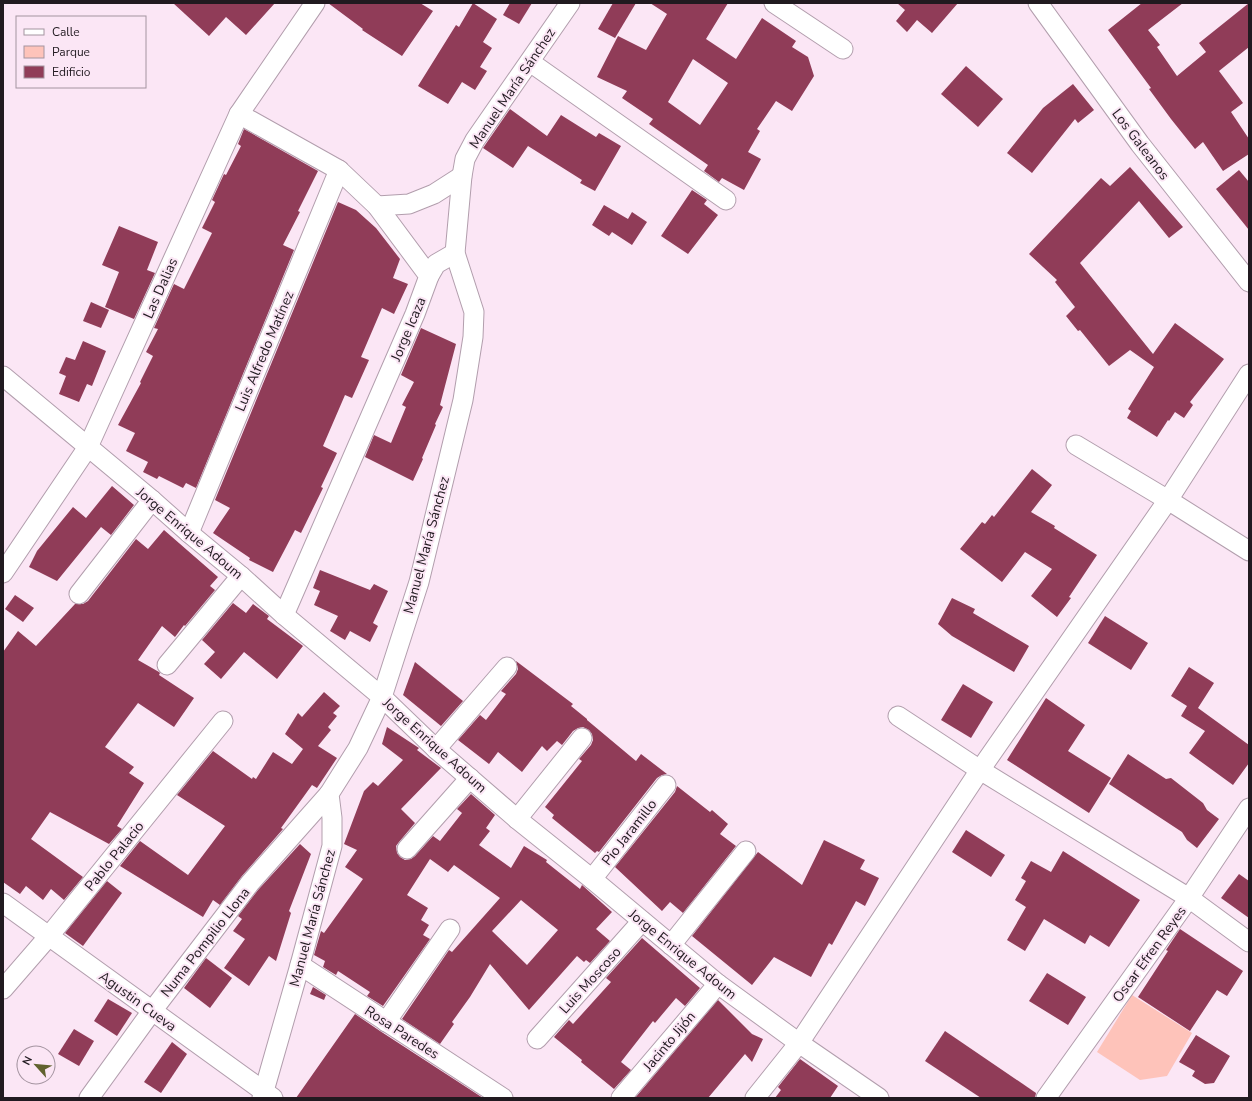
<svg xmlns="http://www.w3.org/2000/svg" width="1252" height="1101" viewBox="0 0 1252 1101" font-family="'Nunito Sans',sans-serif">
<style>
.green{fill:#fec3ba}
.building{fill:#903c58;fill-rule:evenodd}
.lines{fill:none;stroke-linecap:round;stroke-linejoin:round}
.minor-casing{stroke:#b29ead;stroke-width:21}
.minor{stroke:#fff;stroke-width:19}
.labels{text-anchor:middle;stroke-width:4;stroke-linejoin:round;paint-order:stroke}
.street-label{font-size:14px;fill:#211a20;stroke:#fbe6f5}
</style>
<rect width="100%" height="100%" fill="#fbe6f5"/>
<polygon class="green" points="1132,995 1192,1033 1167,1076 1140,1080 1097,1052"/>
<g class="building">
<polygon points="173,3 275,3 246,35 226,17 209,36"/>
<polygon points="328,3 420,3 433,11 402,56 362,30 363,29"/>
<polygon points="473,3 497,19 483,42 492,48 480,67 487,71 475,90 462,82 448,104 418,86 456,25 459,27"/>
<polygon points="510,3 532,3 519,24 503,15"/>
<polygon points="613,3 636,3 615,38 598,29"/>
<path d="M650 3H728L706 39 736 59 762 18 796 41 792 47 808 57 814 76 792 111 776 101 757 129 760 131 748 152 761 159 744 190 722 178 719 182 704 171 708 165 649 124 653 119 622 98 627 91 597 77 618 36 646 50 667 14ZM693 59 728 83 700 125 668 102Z"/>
<polygon points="897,3 958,3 932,33 917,20 907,32 896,21 905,10"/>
<polygon points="1142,3 1183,3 1148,30 1160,45 1157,47 1177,76 1206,52 1199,43 1249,3 1249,47 1219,71 1243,103 1231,112 1249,139 1249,154 1223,171 1203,142 1195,149 1171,119 1149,89 1151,88 1108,30"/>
<polygon points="966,66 1003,99 978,127 941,94"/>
<polygon points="1073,84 1094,110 1078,123 1075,119 1032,173 1007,153 1043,108"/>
<polygon points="510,109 547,136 561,115 596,137 599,133 621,146 595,191 580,183 582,180 528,146 513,168 483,148"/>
<polygon points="244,129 318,171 298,211 300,212 283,245 294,250 196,488 186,483 183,488 159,476 157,479 143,472 148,462 126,451 135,433 118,425 141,383 140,382 153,356 146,352 158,329 154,328 174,284 184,289 212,233 202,228 215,202 212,200 224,174 226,175 241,146 238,144"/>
<polygon points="1130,167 1183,227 1169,238 1139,201 1080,263 1153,354 1175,323 1224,359 1190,402 1193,405 1184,418 1175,412 1169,421 1168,420 1157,437 1127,418 1131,411 1128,409 1154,367 1130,350 1109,366 1080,330 1078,331 1066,316 1075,307 1055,282 1057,280 1029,254 1101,178 1110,186"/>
<polygon points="1239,170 1249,182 1249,230 1216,189"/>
<polygon points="692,190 707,200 704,204 718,215 688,254 661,236"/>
<polygon points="338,202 356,210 376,228 400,259 393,278 408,284 394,314 382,308 361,357 369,360 352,398 345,395 323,446 337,453 321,487 323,488 301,533 295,530 273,572 249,560 250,558 213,533 230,508 215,500"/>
<polygon points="604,205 628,219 632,212 647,222 632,245 612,232 609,236 592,225"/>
<polygon points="119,226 158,242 147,270 155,273 134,319 105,307 119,272 102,265"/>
<polygon points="91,302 109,310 101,328 83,321"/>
<polygon points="421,328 456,344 440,405 443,407 435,424 436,425 422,458 423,459 413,481 365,457 374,435 391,443 406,407 402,405 414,382 401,375"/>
<polygon points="83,341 106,351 92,386 87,384 79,402 59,394 66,376 59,373 66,357 75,360"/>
<polygon points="1032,469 1052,485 1031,512 1055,526 1054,528 1097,555 1069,597 1071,598 1057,617 1031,596 1052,569 1025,552 1002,582 960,549 982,522 985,524 992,515 994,517"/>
<polygon points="112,486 134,505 111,535 101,527 57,581 29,567 37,551 73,507 86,518"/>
<polygon points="164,530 218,577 210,586 215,590 185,626 184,625 175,637 162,626 138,660 159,672 160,673 159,675 194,698 174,727 138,703 105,747 134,767 129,773 144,783 117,826 122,829 109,844 50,812 31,839 83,877 64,900 51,889 43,900 26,886 20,894 3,882 3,652 18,631 36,646 75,604 83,604 88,601 136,539 148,549"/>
<polygon points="320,570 370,590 374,584 388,591 373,623 378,626 370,642 350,631 345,640 330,631 338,616 314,605 320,591 313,588"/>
<polygon points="15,595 34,608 23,622 5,609"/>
<polygon points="952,598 975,609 973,613 1029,646 1014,672 952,636 938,624"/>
<polygon points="233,603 246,613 253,604 269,616 267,619 303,646 277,679 244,652 221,679 204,664 215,652 202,640"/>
<polygon points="1105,616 1148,643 1131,670 1088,643"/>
<polygon points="516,661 573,704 571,706 587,719 587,720 636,761 641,754 667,774 662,775 657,778 599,852 597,851 595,853 552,818 554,815 545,807 582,761 579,759 591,745 593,740 592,734 589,730 583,727 578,728 573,731 562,745 557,741 547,751 542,746 522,772 498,752 489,764 458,740 480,715 486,720 506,694 501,691 516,674 518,669"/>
<polygon points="415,662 463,701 441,726 403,695"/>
<polygon points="1189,667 1214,683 1198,708 1249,745 1249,763 1233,785 1189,753 1205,731 1181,716 1187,706 1171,696"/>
<polygon points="963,684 993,702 971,738 941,720"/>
<polygon points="324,692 340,706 333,713 337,716 328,727 331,730 318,746 337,758 317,788 312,785 281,828 283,829 242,876 220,905 213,900 203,917 120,866 140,841 188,875 225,826 177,795 213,751 252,779 253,777 256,779 273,752 292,764 303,749 285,734 298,713 302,717"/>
<polygon points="1046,698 1085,725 1068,751 1111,778 1089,813 1007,760"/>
<path d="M387 727 419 748 417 750 441 768 401 809 415 823 399 842 396 846 397 853 400 857 405 860 411 859 415 856 433 836 440 841 462 813 457 809 471 794 495 815 486 828 490 831 479 845 511 868 524 846 547 860 546 862 580 889 582 885 612 912 596 929 610 941 590 963 586 960 584 962 577 956 529 1010 490 964 470 997 452 1022 454 1024 440 1044 402 1019 449 950 452 952 500 898 454 865 448 872 430 859 407 895 428 908 421 920 429 925 423 935 430 939 383 1006 367 996 370 992 338 971 336 975 323 967 325 961 314 955 321 931 324 933 363 879 345 867 357 850 344 844 364 791 373 782 378 786 403 760 382 744ZM521 900 558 930 527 965 492 931Z"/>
<polygon points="1128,754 1166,779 1171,778 1203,803 1207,810 1219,819 1197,848 1187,840 1182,832 1109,784"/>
<polygon points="677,786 710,812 712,810 728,824 720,834 736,846 683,913 670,902 662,911 615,867 675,792"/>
<polygon points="966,830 1005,855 991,877 952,852"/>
<polygon points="824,840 865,860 860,869 879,878 865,906 856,901 832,945 829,943 811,977 774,957 752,985 692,936 758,852 802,885"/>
<polygon points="300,844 311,854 289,911 291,913 276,961 269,956 249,986 224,968 245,939 233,931 242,919 238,916 258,890"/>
<polygon points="1063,851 1140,900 1109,947 1090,935 1085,944 1044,919 1025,951 1007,940 1026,907 1015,900 1026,881 1021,878 1031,861 1051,872"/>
<polygon points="1239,874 1249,881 1249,918 1221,898"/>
<polygon points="107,881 122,893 83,946 65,933"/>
<polygon points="1180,929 1243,971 1227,996 1217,990 1190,1031 1138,997 1168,951 1166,950"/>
<polygon points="642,938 700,988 685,1006 676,998 655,1023 653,1021 621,1062 631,1070 614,1089 581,1062 582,1060 554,1037 569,1020 573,1024 611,982 606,978"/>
<polygon points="206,958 232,978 210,1008 184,988"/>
<polygon points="1047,973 1086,997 1068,1025 1029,1001"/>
<polygon points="313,987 326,995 324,1000 310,994"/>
<polygon points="108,999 132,1013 117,1036 94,1021"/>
<polygon points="718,1000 752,1034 763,1039 752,1062 745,1054 708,1098 635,1098"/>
<polygon points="355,1014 380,1031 483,1098 296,1098"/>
<polygon points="74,1029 94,1041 79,1066 58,1054"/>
<polygon points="945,1031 1036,1093 1035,1098 981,1098 925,1061"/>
<polygon points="1196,1035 1230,1056 1214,1083 1205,1084 1192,1076 1195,1071 1179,1062"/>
<polygon points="172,1042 187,1054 161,1093 144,1082"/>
<polygon points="800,1059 838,1086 830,1098 775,1098 781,1090 778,1087"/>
</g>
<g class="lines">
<defs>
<g id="minor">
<polyline points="774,3 843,49"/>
<polyline points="1038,3 1140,144 1249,282"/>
<polyline points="530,62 726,200"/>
<polyline points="239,114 339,170 377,206 429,276 415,314 284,615"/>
<polyline points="377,206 409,204 434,194 462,176"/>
<polyline points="429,276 436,264 455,253"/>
<polyline points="3,376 152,500 189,533 241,576 284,615 382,697 436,749 517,819 592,879 718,984 799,1043 879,1098"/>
<polyline points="1076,445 1168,500 1249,551"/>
<polyline points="189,533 339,170"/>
<polyline points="3,573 88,447 239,114 315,3"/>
<polyline points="79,594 152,500"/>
<polyline points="167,665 241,576"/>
<polyline points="898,716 980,770 1189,898 1249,942"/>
<polyline points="436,749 507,667"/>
<polyline points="517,819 582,738"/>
<polyline points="407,849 470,778"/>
<polyline points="592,879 666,785"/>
<polyline points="3,903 273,1098"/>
<polyline points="671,945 746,851"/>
<polyline points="300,965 503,1098"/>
<polyline points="3,989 49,936 223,721"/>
<polyline points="386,1022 450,929"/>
<polyline points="537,1039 642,921"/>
<polyline points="89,1098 152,1011 250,883 329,794"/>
<polyline points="262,1098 300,965 332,846 332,818 329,794 358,748 382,697 419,582 463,400 473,337 474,312 455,253 462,176 465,159 475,140 570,3"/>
<polyline points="621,1098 718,984"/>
<polyline points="755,1098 799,1043 980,770 1168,500 1249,374"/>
<polyline points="1046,1098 1189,898 1249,808"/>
</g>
</defs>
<use href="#minor" class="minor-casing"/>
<use href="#minor" class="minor"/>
</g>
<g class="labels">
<g class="street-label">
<text transform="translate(512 88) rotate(-56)" y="5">Manuel María Sánchez</text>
<text transform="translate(1141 144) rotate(53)" y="5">Los Galeanos</text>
<text transform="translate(160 288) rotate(-66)" y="5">Las Dalias</text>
<text transform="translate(408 329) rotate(-67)" y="5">Jorge Icaza</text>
<text transform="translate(264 351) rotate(-67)" y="5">Luis Alfredo Matínez</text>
<text transform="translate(190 533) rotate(40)" y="5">Jorge Enrique Adoum</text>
<text transform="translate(426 545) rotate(-75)" y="5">Manuel María Sánchez</text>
<text transform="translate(435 745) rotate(42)" y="5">Jorge Enrique Adoum</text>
<text transform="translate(629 832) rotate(-52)" y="5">Pio Jaramillo</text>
<text transform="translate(114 856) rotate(-51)" y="5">Pablo Palacio</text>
<text transform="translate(312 918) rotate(-75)" y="5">Manuel María Sánchez</text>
<text transform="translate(205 942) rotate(-52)" y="5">Numa Pompilio Llona</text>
<text transform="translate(683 954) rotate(39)" y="5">Jorge Enrique Adoum</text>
<text transform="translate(1149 954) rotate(-54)" y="5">Oscar Efren Reyes</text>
<text transform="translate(590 980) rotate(-48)" y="5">Luis Moscoso</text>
<text transform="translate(138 1001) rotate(36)" y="5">Agustin Cueva</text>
<text transform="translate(402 1032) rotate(33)" y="5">Rosa Paredes</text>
<text transform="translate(669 1041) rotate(-50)" y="5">Jacinto Jijón</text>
</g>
</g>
<rect width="1252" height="1101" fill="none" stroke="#211a20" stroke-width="8"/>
<rect x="16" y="16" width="130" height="72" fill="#fbe6f5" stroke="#a494a0"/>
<rect x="24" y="29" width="20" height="6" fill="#ffffff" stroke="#a494a0"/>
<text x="52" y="36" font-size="12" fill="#211a20">Calle</text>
<rect x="24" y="46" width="20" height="12" fill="#fec3ba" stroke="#a494a0"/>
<text x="52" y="56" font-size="12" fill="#211a20">Parque</text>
<rect x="24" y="66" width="20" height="12" fill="#903c58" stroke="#a494a0"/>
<text x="52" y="76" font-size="12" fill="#211a20">Edificio</text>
<g transform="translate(36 1065) rotate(297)"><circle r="19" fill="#fbe6f5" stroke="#a494a0"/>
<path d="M0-3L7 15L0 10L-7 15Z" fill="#61622f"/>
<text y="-6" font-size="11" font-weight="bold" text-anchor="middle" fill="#211a20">N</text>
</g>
</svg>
